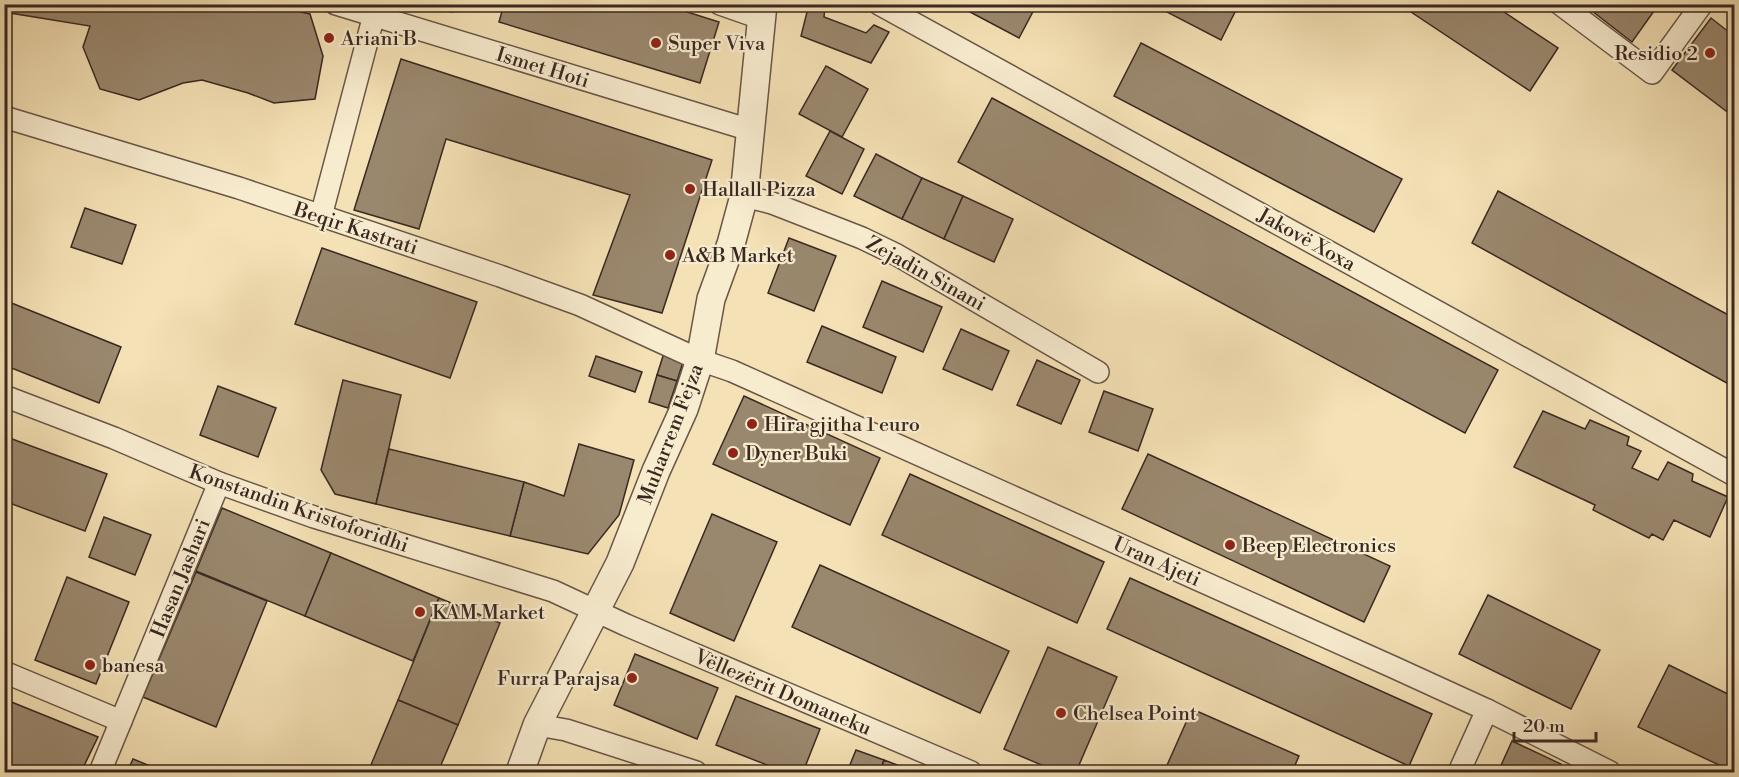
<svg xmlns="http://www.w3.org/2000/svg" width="1739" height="777" viewBox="0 0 1739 777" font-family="'Libre Bodoni',serif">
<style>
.building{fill:#9a886e;stroke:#392822;stroke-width:1.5}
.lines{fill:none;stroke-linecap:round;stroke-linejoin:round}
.minor-casing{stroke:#685647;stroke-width:24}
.tertiary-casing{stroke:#685647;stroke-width:30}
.minor{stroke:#f8eccf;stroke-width:21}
.tertiary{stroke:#f8eccf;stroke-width:27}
.poi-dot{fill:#8f2418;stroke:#f8eccf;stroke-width:2}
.labels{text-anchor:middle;stroke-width:4.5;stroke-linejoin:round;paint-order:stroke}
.poi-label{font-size:20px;fill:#392822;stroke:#f8eccf;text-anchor:start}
.street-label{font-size:20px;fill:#392822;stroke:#f8eccf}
</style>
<rect width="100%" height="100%" fill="#f4e1b5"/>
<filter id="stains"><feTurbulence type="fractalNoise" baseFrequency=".00333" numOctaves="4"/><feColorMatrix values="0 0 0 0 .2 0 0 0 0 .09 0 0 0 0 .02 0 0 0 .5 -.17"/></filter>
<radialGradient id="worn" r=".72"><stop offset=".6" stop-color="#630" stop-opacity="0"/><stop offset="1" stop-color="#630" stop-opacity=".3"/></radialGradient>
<g class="building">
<polygon points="4,4 265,4 310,14 323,56 315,99 274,103 248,93 202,80 183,83 139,100 100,89 83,47 90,26 4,12"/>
<polygon points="421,4 454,4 452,12"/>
<polygon points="504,4 662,4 719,22 700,83 499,22"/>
<polygon points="809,4 825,6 824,17 866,33 874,25 889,32 871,63 801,36"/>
<polygon points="955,4 1037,4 1019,38"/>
<polygon points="1166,4 1239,4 1221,40 1163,10"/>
<polygon points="1399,4 1492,4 1558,48 1530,91"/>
<polygon points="1583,4 1659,4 1632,42"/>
<polygon points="1711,18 1734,36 1734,117 1672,70"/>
<polygon points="1141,43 1402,179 1374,232 1114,96"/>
<polygon points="401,59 712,160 662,313 593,295 630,195 446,139 419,229 354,210"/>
<polygon points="826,66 868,89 842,137 799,114"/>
<polygon points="992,98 1498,370 1465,433 958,162"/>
<polygon points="830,131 864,149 842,194 806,176"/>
<polygon points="876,154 922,178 902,219 854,196"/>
<polygon points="922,178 963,196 944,239 902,219"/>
<polygon points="1498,191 1734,318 1734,387 1472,243"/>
<polygon points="963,196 1013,219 994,262 944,239"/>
<polygon points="85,208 136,225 122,264 71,247"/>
<polygon points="789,238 836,256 814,311 768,293"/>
<polygon points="322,248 477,302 450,378 295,324"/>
<polygon points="882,281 942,307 923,352 863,327"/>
<polygon points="4,300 121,347 99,403 4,365"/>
<polygon points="822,326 896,357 882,393 807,362"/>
<polygon points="961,329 1009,351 992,390 943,369"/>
<polygon points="664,353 684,359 677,381 657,375"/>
<polygon points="596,356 642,372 635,392 589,376"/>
<polygon points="1037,360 1080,380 1061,424 1017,405"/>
<polygon points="657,375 677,381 668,408 649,402"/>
<polygon points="343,380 401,395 376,504 335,494 321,470"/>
<polygon points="218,386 276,408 258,457 200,435"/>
<polygon points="1104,391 1153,409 1138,451 1089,432"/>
<polygon points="744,396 880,458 850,525 713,464"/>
<polygon points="1543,411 1585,429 1590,420 1629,437 1627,445 1641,451 1632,468 1658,480 1668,462 1693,474 1692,481 1728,497 1710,537 1674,520 1663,540 1652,534 1649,538 1593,510 1595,505 1514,467"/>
<polygon points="4,436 107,474 85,531 4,501"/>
<polygon points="579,444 634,460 619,515 588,554 510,536 524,482 564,496"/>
<polygon points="389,449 524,482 510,536 376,504"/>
<polygon points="1148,454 1390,566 1364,622 1122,509"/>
<polygon points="910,474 1104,562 1077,623 882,535"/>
<polygon points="222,508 331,553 305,616 196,571"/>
<polygon points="712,514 777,542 734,641 670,613"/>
<polygon points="104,517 151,535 135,575 89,557"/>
<polygon points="331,553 439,598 413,661 305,616"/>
<polygon points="820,565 1009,651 980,713 792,627"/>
<polygon points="196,572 267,601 216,727 143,697"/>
<polygon points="67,577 129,602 96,684 35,660"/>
<polygon points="1130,578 1432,714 1409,766 1107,629"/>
<polygon points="1488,595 1600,650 1571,709 1459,654"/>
<polygon points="439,598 500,623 458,725 398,700"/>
<polygon points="1048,647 1117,677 1076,772 1058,772 1004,749"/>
<polygon points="635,654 718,688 697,739 614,705"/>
<polygon points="1669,665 1734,697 1734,772 1638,727"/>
<polygon points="736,696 820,729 803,772 785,772 716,745"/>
<polygon points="4,699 98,737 81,772 13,772 4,769"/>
<polygon points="398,700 458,725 438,772 368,772"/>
<polygon points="1192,709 1299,756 1292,772 1164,772"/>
<polygon points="1512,741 1561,764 1557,772 1498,772"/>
<polygon points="856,750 884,760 880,772 847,772"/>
<polygon points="133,759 165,772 127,772"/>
<polygon points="884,760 916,772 880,772"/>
</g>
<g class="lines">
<defs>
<g id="minor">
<polyline points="336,4 750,130"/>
<polyline points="720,4 760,18"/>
<polyline points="879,4 1734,475"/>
<polyline points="1560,4 1652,73 1702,4"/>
<polyline points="4,117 239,188 500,276 580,305 700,360 732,371 1393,667 1487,710 1610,772"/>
<polyline points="744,196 772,203 862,238 897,255 1098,372"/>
<polyline points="321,216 374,15"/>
<polyline points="4,396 114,438 219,483 314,517 553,591 626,625 971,772"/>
<polyline points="4,672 121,721"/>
<polyline points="537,725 566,730 696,772"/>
<polyline points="100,772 219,483"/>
<polyline points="1459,772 1487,710"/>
</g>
<polyline id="tertiary" points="520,772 537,725 620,563 656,471 684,409 700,360 711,299 731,244 744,196 763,4"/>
</defs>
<use href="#minor" class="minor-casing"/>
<use href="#tertiary" class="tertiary-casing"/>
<use href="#minor" class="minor"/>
<use href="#tertiary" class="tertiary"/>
</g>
<g class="poi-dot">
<circle cx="329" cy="38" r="6"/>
<circle cx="656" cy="43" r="6"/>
<circle cx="1710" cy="53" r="6"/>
<circle cx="690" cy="189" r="6"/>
<circle cx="670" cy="255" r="6"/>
<circle cx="752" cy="424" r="6"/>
<circle cx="733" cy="453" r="6"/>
<circle cx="1230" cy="545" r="6"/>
<circle cx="420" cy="612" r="6"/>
<circle cx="90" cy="665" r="6"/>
<circle cx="632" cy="678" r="6"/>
<circle cx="1061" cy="713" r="6"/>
</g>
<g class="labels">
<g class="poi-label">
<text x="341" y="45">Ariani B</text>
<text x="668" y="50">Super Viva</text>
<text x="1698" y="60" text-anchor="end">Residio 2</text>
<text x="702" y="196">Hallall Pizza</text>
<text x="682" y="262">A&amp;B Market</text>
<text x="764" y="431">Hira gjitha 1 euro</text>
<text x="745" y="460">Dyner Buki</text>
<text x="1242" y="552">Beep Electronics</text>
<text x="432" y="619">KAM Market</text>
<text x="102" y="672">banesa</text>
<text x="620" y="685" text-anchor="end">Furra Parajsa</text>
<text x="1073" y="720">Chelsea Point</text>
</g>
<g class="street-label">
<text transform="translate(543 67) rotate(17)" y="7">Ismet Hoti</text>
<text transform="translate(356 228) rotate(18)" y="7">Beqir Kastrati</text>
<text transform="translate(1307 239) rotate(29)" y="7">Jakovë Xoxa</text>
<text transform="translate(926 273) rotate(29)" y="7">Zejadin Sinani</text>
<text transform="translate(670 434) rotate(-69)" y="7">Muharrem Fejza</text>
<text transform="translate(299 508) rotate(19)" y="7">Konstandin Kristoforidhi</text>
<text transform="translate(1157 561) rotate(24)" y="7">Uran Ajeti</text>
<text transform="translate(180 578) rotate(-68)" y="7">Hasan Jashari</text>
<text transform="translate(783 692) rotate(23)" y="7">Vëllezërit Domaneku</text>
</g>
</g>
<rect width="1739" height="777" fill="none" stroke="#f4e1b5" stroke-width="24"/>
<rect x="6" y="6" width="1727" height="765" fill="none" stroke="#392822" stroke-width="3"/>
<rect x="12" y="12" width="1715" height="753" fill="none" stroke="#392822" stroke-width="1.5"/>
<path d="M1514 732v9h82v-9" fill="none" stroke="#392822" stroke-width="3"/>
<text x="1523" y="732" font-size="18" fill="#392822" stroke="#f8eccf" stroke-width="4.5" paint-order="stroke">20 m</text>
<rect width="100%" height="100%" filter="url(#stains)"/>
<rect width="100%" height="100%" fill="url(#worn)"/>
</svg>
